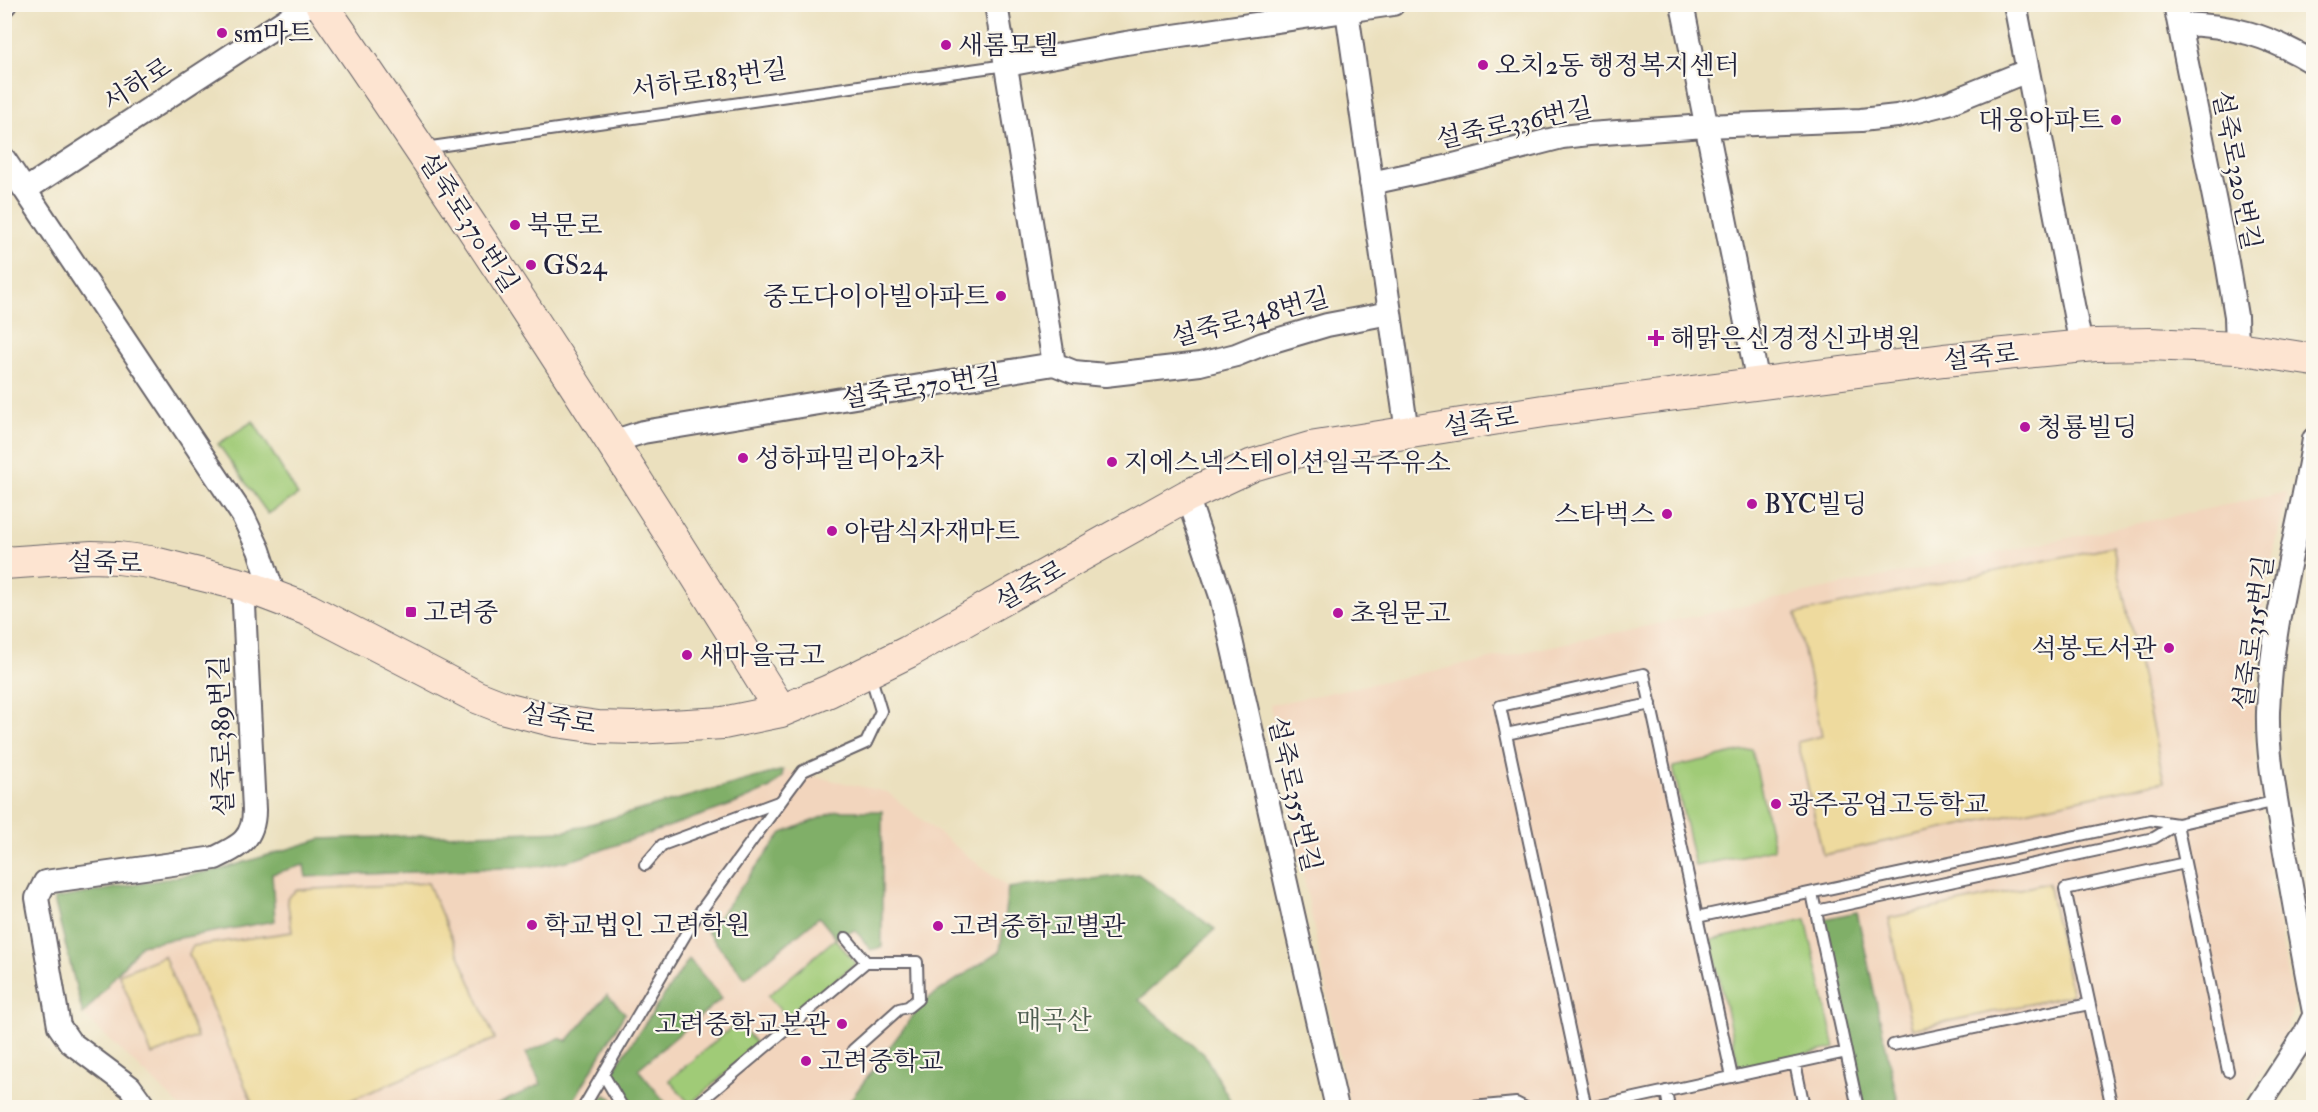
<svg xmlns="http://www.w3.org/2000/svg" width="2318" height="1112" font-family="'IM FELL Double Pica','Noto Serif KR',serif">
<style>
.built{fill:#f2d5bd}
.green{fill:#a0cb77;stroke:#617659;stroke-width:1.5}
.forest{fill:#80af68;stroke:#516852;stroke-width:1.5}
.sand{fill:#eeda9e;stroke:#887e6c;stroke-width:1.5}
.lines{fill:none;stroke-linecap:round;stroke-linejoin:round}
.lane-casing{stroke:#686469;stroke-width:14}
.street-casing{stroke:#686469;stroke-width:26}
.secondary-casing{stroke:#686469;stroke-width:34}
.lane{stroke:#fff;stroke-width:10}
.street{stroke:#fff;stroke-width:22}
.secondary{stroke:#fde4d1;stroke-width:32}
.poi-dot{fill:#b5179e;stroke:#fbf7ec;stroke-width:2}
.labels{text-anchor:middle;stroke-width:4.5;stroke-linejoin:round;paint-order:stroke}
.poi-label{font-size:26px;fill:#22223b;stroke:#fbf7ec;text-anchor:start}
.street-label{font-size:26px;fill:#22223b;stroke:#fbf7ec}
.park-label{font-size:26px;fill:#4e5d50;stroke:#fbf7ec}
</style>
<rect width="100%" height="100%" fill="#fbf7ec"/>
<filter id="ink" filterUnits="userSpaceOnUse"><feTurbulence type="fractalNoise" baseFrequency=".0167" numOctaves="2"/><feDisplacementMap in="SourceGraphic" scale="12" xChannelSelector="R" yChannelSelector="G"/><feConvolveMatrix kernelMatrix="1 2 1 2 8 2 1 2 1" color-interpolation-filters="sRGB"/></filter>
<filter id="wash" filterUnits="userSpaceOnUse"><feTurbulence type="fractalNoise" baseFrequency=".008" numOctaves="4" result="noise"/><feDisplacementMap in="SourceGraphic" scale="24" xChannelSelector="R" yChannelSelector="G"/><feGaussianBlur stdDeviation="1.35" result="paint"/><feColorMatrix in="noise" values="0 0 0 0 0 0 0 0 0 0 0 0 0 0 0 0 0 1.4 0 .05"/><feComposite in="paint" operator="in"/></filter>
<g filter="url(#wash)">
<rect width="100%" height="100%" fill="#ebe0be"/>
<path class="built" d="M2288,492L2274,552L2261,621L2253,731L2270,877L2294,1007L2285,1035L2239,1107H1349L1270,705Z
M783,770L887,792L1008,888L1000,951L924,1001L845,1108L181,1107L83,1015L54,899L222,869L321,839L565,831Z"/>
<path class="green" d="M253,421L298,495L268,514L218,444Z
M1752,749L1774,849L1695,866L1673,767Z
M1806,919L1835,1048L1739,1069L1711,940Z
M835,939L856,963L789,1020L768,996Z
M738,1022L758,1046L690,1104L669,1080Z"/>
<path class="forest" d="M783,770L782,777L770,788L734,804L576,859L542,866L306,877L304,865L272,874L275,921L141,945L83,1015L54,899L222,869L321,839L565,831Z
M837,811H882V947L871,950L855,930L836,938L819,917L745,978L707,932L782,833Z
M1138,874L1215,929L1139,1000L1204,1054L1234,1107H845L924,1001L1000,951L1008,888Z
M1857,912L1899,1107H1864L1824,919Z
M689,959L722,998L638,1069L669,1107H635L612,1072Z
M607,995L625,1013L570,1107H492L541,1084L526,1053L559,1038L567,1041Z
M605,1095L612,1098L617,1108H592L597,1099Z"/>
<path class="sand" d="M2113,546L2164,781L1823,855L1798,742L1822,736L1796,614Z
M428,883L495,1039L335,1107H254L189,954L193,946L292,932L287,898L297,890Z
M2048,883L2072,995L1912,1029L1889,918Z
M164,956L197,1037L152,1055L119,974Z"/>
</g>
<g filter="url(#ink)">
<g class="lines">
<defs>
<path id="lane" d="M424,148L1006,65
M1506,734L1651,704
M2177,824L2228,1071
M645,865L662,845L781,801
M1812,893L1858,1108
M1816,911L2154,838L2177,824L2277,801
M1697,917L2150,820L2177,824
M846,938L866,962
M1893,1045L2089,1004
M1795,1063L1803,1102
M603,1074L623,1108
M1666,1091L1669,1108
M583,1108L694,920L803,771L866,743L881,711L870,674
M693,1108L866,962H917L918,999L908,1007L899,1009L853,1050
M1461,1108L1516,1103L1526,1108
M1586,1108L1500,706L1644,674L1732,1077
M1589,1108L1846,1052
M2112,1108L2065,889L2185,863"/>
<path id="street" d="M996,4L1054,364
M1346,4L1407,432
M1682,4L1758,383
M2015,4L2081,346
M2175,4L2227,262L2236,316L2237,348
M4,5L5,4
M2179,24C2232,25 2268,35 2314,63
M1006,65L1126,43L1393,4
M4,159L25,190L310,4
M1371,183L1450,166L1562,137L1589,134L1706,126L1861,120L1897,116L1948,103L2027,71
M25,190L243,516L259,550L274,595
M1054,364L1074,372L1105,375L1200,364L1236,355L1263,344L1327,325L1390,313
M2314,439C2300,530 2271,620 2268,712C2267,757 2277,803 2284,847C2294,902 2303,957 2314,1012
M612,442L643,432L1054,364
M1187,496L1221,596L1337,1108
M145,1108L130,1087L70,1042L59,1026L37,898L45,882L215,858C240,846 254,839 254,810L243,585
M2257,1108L2305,1034L2314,1016"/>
<path id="secondary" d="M321,4C481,235 633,472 781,711
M4,563L92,557L118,558L150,562L243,585L309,610L477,697L505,708L556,721L598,727L635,728L723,723L781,711L829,691L908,652L1187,496L1253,465L1310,448L1543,411L1944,360L2095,345L2150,344L2237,348L2314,360"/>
</defs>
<use href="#lane" class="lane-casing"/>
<use href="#street" class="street-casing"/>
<use href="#secondary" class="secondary-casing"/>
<use href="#lane" class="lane"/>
<use href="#street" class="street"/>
<use href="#secondary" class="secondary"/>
</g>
</g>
<g class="poi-dot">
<circle cx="222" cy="33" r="6"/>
<circle cx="946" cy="45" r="6"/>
<circle cx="1483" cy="65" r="6"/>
<circle cx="2116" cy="120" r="6"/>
<circle cx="515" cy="225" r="6"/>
<circle cx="531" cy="265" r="6"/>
<circle cx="1001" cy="296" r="6"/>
<path d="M1653 329h6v6h6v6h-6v6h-6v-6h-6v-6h6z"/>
<circle cx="2025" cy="427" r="6"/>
<circle cx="743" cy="458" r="6"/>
<circle cx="1112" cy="462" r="6"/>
<circle cx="1752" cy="504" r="6"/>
<circle cx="1667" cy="514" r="6"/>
<circle cx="832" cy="531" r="6"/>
<rect x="405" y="606" width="12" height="12" rx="3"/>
<circle cx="1338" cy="613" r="6"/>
<circle cx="2169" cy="648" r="6"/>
<circle cx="687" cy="655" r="6"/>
<circle cx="1776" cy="804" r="6"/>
<circle cx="532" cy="925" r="6"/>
<circle cx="938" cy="926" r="6"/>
<circle cx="842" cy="1024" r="6"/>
<circle cx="806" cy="1061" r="6"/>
</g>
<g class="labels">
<g class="poi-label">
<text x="234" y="42">sm마트</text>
<text x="958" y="54">새롬모텔</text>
<text x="1495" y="74">오치2동 행정복지센터</text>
<text x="2104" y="129" text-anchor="end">대웅아파트</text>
<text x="527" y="234">북문로</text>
<text x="543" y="274">GS24</text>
<text x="989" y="305" text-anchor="end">중도다이아빌아파트</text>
<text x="1670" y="347">해맑은신경정신과병원</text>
<text x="2037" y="436">청룡빌딩</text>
<text x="755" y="467">성하파밀리아2차</text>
<text x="1124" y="471">지에스넥스테이션일곡주유소</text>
<text x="1764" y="513">BYC빌딩</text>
<text x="1655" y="523" text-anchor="end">스타벅스</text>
<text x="844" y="540">아람식자재마트</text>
<text x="423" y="621">고려중</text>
<text x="1350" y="622">초원문고</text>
<text x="2157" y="657" text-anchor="end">석봉도서관</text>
<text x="699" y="664">새마을금고</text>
<text x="1788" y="813">광주공업고등학교</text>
<text x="544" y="934">학교법인 고려학원</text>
<text x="950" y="935">고려중학교별관</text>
<text x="830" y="1033" text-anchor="end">고려중학교본관</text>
<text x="818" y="1070">고려중학교</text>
</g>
<g class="street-label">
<text transform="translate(709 79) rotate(-8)" y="9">서하로183번길</text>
<text transform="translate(137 84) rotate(-33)" y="9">서하로</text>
<text transform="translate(1514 123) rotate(-12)" y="9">설죽로336번길</text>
<text transform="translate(2237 170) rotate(79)" y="9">설죽로320번길</text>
<text transform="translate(469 222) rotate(57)" y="9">설죽로370번길</text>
<text transform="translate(1250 317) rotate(-15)" y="9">설죽로348번길</text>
<text transform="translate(1981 356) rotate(-6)" y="9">설죽로</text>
<text transform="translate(921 386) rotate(-9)" y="9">설죽로370번길</text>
<text transform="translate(1481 421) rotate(-9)" y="9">설죽로</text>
<text transform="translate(105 562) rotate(2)" y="9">설죽로</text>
<text transform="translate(1030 585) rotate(-29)" y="9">설죽로</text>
<text transform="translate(2253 633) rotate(-82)" y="9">설죽로315번길</text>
<text transform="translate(559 718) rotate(10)" y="9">설죽로</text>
<text transform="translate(221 736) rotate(-92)" y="9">설죽로389번길</text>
<text transform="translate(1295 794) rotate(77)" y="9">설죽로355번길</text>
</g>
<g class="park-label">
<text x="1054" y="1029">매곡산</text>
</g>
</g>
<rect width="2318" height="1112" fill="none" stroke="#fbf7ec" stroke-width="24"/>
</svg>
